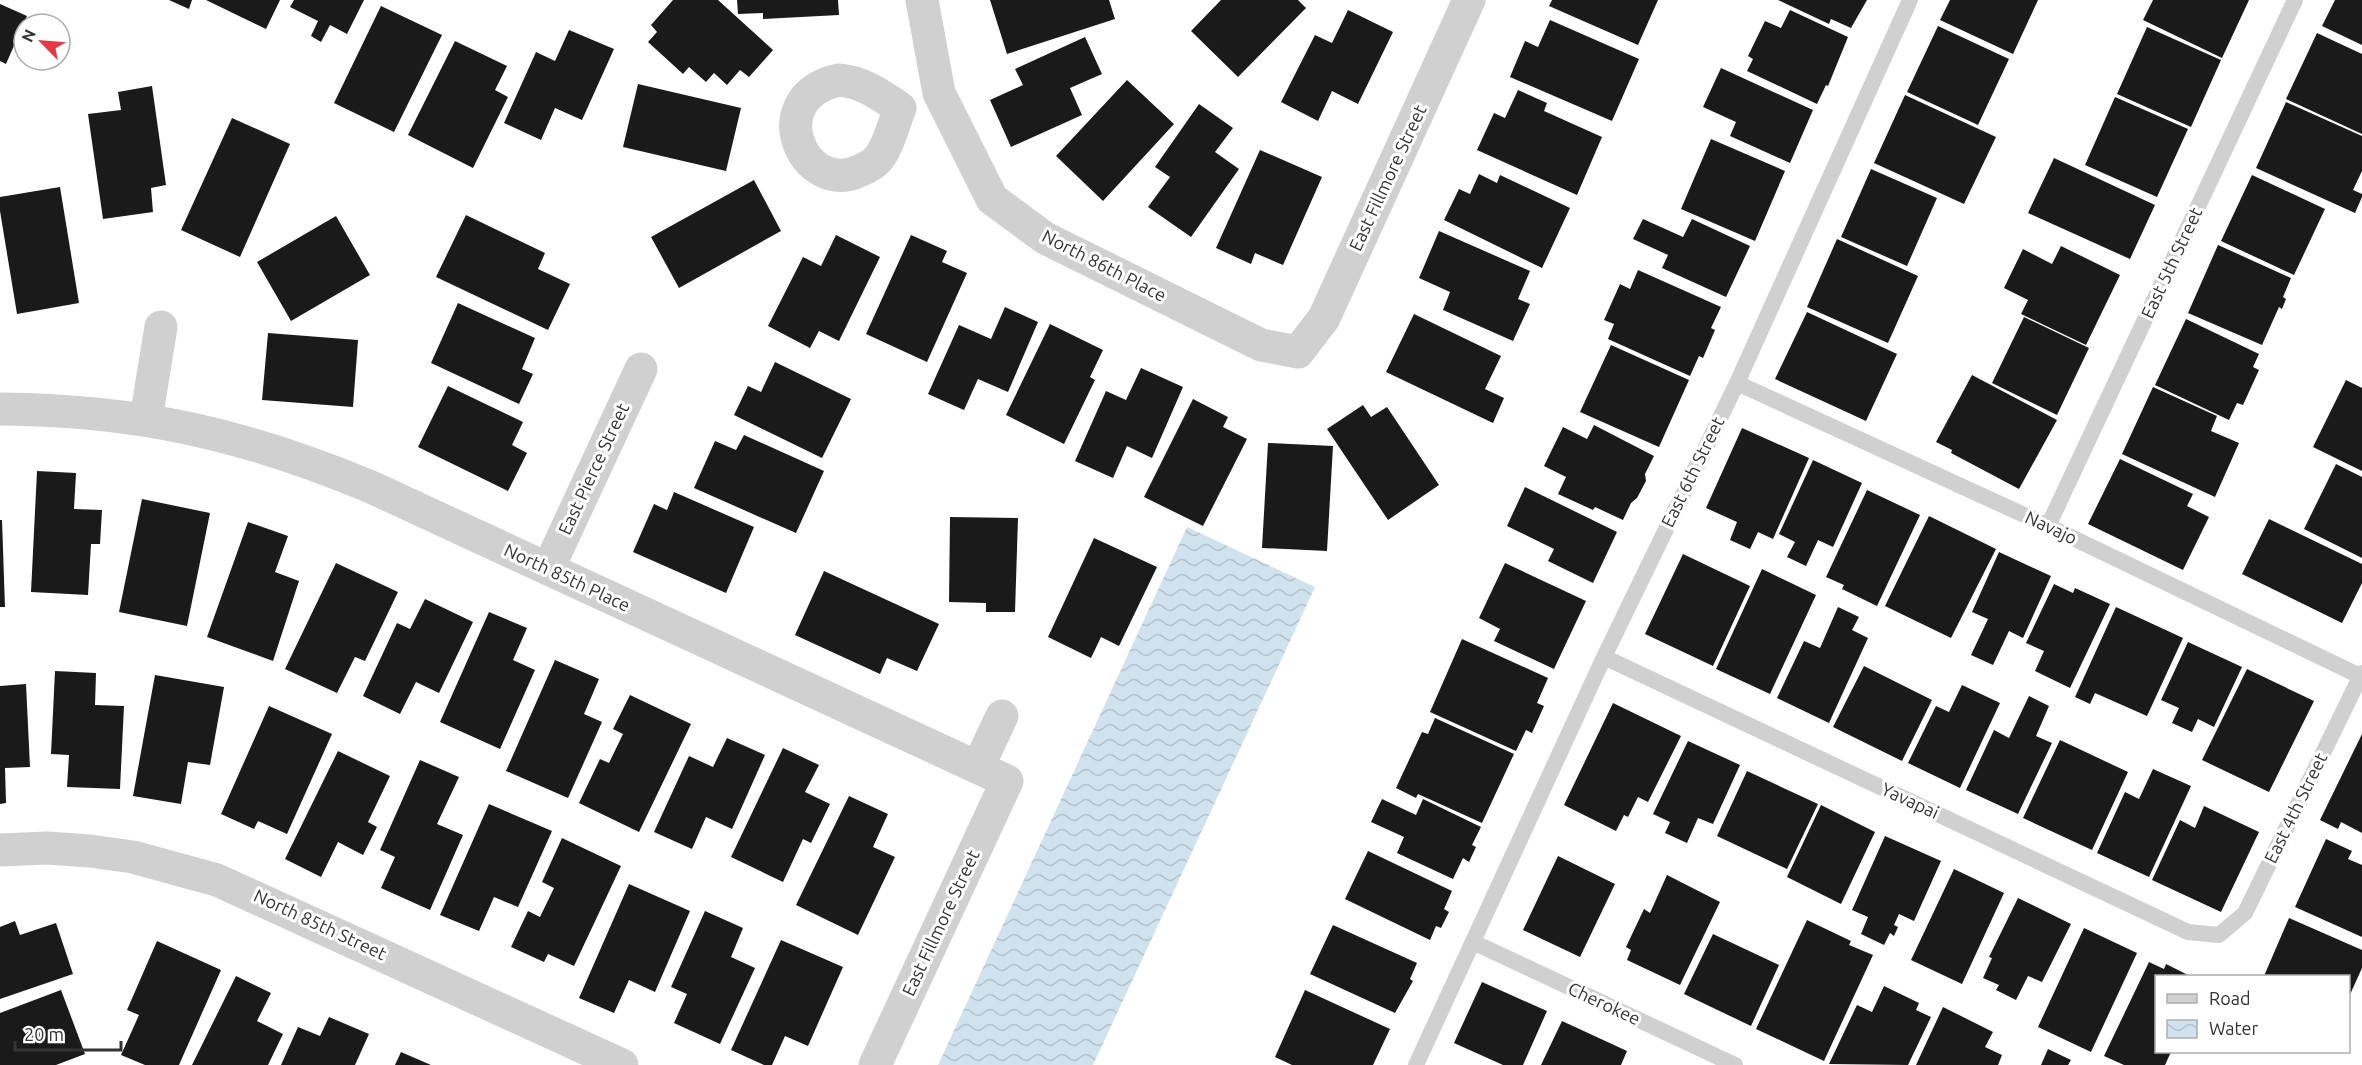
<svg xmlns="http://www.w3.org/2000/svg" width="2362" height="1065" font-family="Ubuntu,sans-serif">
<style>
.water{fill:url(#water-waves)}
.building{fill:#1a1a1a}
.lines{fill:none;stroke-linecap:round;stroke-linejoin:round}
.service{stroke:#d0d0d0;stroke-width:16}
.minor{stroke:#d0d0d0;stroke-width:33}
.labels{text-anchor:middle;stroke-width:6;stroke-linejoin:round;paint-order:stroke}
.street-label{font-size:18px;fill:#333;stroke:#fff}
</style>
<defs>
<pattern id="water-waves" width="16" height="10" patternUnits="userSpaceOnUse" patternTransform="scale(1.5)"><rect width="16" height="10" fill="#cfe2ee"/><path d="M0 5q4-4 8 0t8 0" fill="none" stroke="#b2c2cd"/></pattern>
</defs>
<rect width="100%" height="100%" fill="#fff"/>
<path class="water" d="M1187,527L1315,587L1093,1065H938Z"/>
<path class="building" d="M169,0H192L189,9Z
M206,0H280L266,29Z
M294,0H364L347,34L330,25L321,42L311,36L318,21L290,7Z
M673,0H718L773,50L749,77L740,70L727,85L714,73L706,82L689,67L683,74L648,42L657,32L651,25Z
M737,0H838L839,15L763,19V13L738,14Z
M990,0H1109L1115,19L1007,54Z
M1221,0H1298L1306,8L1238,77L1191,31Z
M1552,0H1658L1638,45L1549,6Z
M1778,0H1867L1851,28L1831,19L1829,24Z
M1950,0H2038L2013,54L1940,20Z
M2153,0H2249L2222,58L2143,20Z
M2335,0H2362V45L2322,26Z
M0,4L27,16L6,64L0,61Z
M381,6L442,35L394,132L334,103Z
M1348,10L1393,32L1358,104L1332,91L1318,121L1281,102L1315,35L1332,43Z
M1790,10L1848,37L1828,86L1826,85L1817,104L1747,71L1753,59L1748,56L1765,21L1781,28Z
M1550,20L1639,59L1612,121L1510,77L1525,41L1538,47Z
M1938,26L2009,59L1978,125L1907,92Z
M2147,27L2221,60L2191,127L2117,94Z
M569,30L614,49L582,120L555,108L541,140L504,123L536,52L555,61Z
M2317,33L2362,54V134L2286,99Z
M1085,37L1102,74L1070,88L1082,115L1011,147L990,100L1023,85L1015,69Z
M455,41L507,66L495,90L508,97L473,168L408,135Z
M1721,68L1813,110L1790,163L1730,136L1736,122L1703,107Z
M1127,80L1174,124L1103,201L1056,156Z
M638,84L741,108L726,171L623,147Z
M152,86L166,185L151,188L153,212L103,219L88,114L121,110L118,92Z
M1518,90L1547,103L1544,111L1602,137L1577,195L1477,150L1494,113L1505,118Z
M1905,95L1996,137L1964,204L1874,163Z
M2115,97L2188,129L2157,197L2085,165Z
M2286,102L2362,136V171L2353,190L2362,194V197L2355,213L2256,168Z
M1199,104L1233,128L1215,152L1239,169L1191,237L1148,207L1170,177L1155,167Z
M232,118L290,144L240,257L181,230Z
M1711,139L1785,171L1755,241L1681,209Z
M1260,150L1322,177L1283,265L1255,253L1251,264L1216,248Z
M2054,158L2155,205L2130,259L2028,213Z
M1871,169L1937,198L1907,266L1841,237Z
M1479,174L1497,183L1500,175L1570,208L1542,268L1444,220L1459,189L1470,194Z
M2252,175L2325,209L2294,275L2221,241Z
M754,180L781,231L679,288L651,237Z
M60,187L79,303L17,314L0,211V197Z
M466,215L545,253L538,269L570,284L548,330L436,277Z
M336,216L370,275L291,321L257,262Z
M1643,219L1683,237L1692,219L1750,246L1726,297L1662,268L1668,255L1633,239Z
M1439,231L1530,271L1518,299L1530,304L1513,341L1443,310L1450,292L1419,278Z
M836,235L880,257L839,341L819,331L810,348L768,326L803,257L821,266Z
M911,235L947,251L942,262L967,273L927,362L866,334Z
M1837,239L1918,276L1888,343L1807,307Z
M2218,245L2291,278L2283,297L2286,299L2282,309L2279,307L2262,345L2188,313Z
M2061,246L2120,275L2086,345L2021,314L2028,300L2004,288L2023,249L2052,264Z
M1638,270L1721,307L1711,328L1715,330L1703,358L1699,356L1690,376L1608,339L1614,324L1604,320L1620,284L1630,289Z
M458,303L535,338L522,369L533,374L519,404L431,363Z
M1005,307L1038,322L1008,392L978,379L964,410L928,394L959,325L991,339Z
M1807,312L1897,354L1866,421L1775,379Z
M1414,314L1501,356L1485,389L1504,398L1493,423L1386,372Z
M2024,317L2089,348L2057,415L1992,383Z
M2186,319L2259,354L2253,367L2259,370L2243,405L2237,403L2229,420L2155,385Z
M1050,324L1103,350L1090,377L1095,380L1064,444L1006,415Z
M268,333L358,340L353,407L262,400Z
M1611,345L1689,380L1659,447L1580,412Z
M775,362L851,399L822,458L734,415L748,386L761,392Z
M1141,368L1183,387L1152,458L1127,446L1113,478L1075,461L1106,391L1126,400Z
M1972,375L2057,420L2019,489L1951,453L1952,450L1936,442Z
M2346,380L2362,388V471L2313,447Z
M448,386L523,422L512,445L527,453L508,491L418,447Z
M2153,387L2217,416L2211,431L2239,443L2215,497L2122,454Z
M1193,399L1228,417L1223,427L1247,439L1203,526L1144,497Z
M1363,405L1371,417L1387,407L1439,485L1388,520L1327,429Z
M1594,425L1654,456L1645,474L1646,481L1637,498L1631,503L1623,520L1595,507L1593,510L1558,494L1566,477L1544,466L1563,427L1587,439Z
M1742,428L1809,458L1773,539L1758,532L1750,549L1730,540L1737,522L1706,508Z
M744,435L824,471L796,533L694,488L715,441L736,450Z
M1268,443L1333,446L1327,551L1262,548Z
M2120,459L2193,494L2187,506L2209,517L2183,570L2088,524Z
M1813,460L1862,483L1833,547L1818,540L1806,566L1787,557L1795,542L1779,534Z
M2336,464L2362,477V558L2304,529Z
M37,471L76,473L74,509L102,510L100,544H91L88,595L31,592Z
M1525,487L1617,532L1593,583L1548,561L1554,549L1507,526Z
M1867,490L1920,515L1877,606L1842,589L1844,585L1826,577Z
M674,492L754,527L726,593L633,552L654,504L667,510Z
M142,499L210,513L187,626L119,612Z
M1929,516L1996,549L1951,638L1885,606Z
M950,517L1018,518L1015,612H986V603L949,602Z
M2269,519L2362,564V583L2342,623L2242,574Z
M0,520H2L5,607H0Z
M248,522L288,536L275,572L299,581L273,661L207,637Z
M1094,538L1157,567L1119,646L1101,637L1091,658L1048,637Z
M1999,552L2051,576L2023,638L2009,631L1993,665L1971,655L1988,619L1972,612Z
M1683,554L1750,586L1713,666L1645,634Z
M336,563L398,592L365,661L355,657L337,693L285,669Z
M1505,563L1586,601L1554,669L1494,641L1500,629L1479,618Z
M1762,569L1816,595L1770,694L1716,669Z
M824,571L939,624L917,671L887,658L880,674L795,635Z
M2054,584L2073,593L2075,588L2110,604L2070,688L2035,671L2044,651L2026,643Z
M425,599L473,622L439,693L416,682L400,714L363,696L397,623L410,629Z
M1838,607L1859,617L1852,630L1868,638L1829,723L1777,698L1804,641L1820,648Z
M2116,607L2183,638L2147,716L2095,693L2090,704L2075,697Z
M489,612L527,628L513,660L535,670L500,749L440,722Z
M1462,639L1548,678L1537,703L1544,706L1532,733L1526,730L1516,751L1430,712Z
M2188,642L2242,667L2214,727L2198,719L2192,732L2172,723L2179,708L2161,700Z
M555,660L599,679L584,714L602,722L568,798L506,771Z
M1864,666L1932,700L1902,761L1833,727Z
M2247,669L2314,701L2269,792L2202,760Z
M55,671L96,673L95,705L124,706L120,789L67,787L69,755L51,754Z
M155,675L224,687L210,765L188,762L181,804L133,796Z
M26,684L30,767L5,768L6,803L0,804V686Z
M1962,685L2000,703L1960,788L1908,763L1936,706L1949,712Z
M630,695L691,724L639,832L579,803L600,759L609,763L623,734L613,729Z
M2029,696L2049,706L2036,736L2052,743L2018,814L1966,790L1994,730L2009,738Z
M1613,703L1681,736L1648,802L1638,797L1628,817L1624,815L1616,831L1564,805Z
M269,706L332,734L287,834L258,821L254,829L221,814Z
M1435,718L1514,754L1482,823L1418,794L1416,798L1396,788L1422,732L1428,734Z
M2362,734V833L2341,822L2338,829L2320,820Z
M727,738L765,755L732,829L706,817L692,849L654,832L689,756L713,767Z
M2060,740L2128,772L2092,850L2023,818Z
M1688,741L1740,765L1713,824L1698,818L1687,843L1665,833L1670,822L1653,814Z
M783,748L819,765L805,792L830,804L811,843L803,839L783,882L731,857Z
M338,751L390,776L368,822L377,827L363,855L338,842L321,877L285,859Z
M420,760L459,777L437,824L463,835L430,910L381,888L395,857L380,850Z
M2153,769L2191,786L2149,877L2097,853L2125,792L2139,799Z
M1747,771L1818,804L1787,869L1717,836Z
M849,796L888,814L873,847L895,857L858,935L796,905Z
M1382,799L1416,815L1423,799L1481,827L1472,845L1476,847L1469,862L1463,858L1453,879L1397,853L1404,837L1371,822Z
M489,804L552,831L518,907L494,897L479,931L440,915Z
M1821,805L1875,832L1841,904L1787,877Z
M2204,806L2259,832L2221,912L2152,880L2180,820L2195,828Z
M1885,836L1941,861L1914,921L1899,914L1894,925L1898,927L1894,936L1890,933L1884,945L1861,934L1868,917L1852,910Z
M562,838L621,866L574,966L548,954L544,962L511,947L528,911L540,917L554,888L542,882Z
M2326,839L2352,851L2348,859L2362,865V937L2295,907Z
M1368,851L1452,891L1444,909L1449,912L1441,928L1436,926L1430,940L1345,899Z
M1558,856L1615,884L1580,957L1523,930Z
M1954,869L2004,893L1962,984L1911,960Z
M1667,875L1720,902L1680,985L1627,960L1631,950L1626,947L1644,909L1650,913Z
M629,884L690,911L655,992L629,980L614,1013L579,998Z
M2018,898L2071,924L2042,982L2028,976L2016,1000L1996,990L1999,985L1983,978L1992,958L1989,957Z
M705,911L743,928L731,957L755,968L720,1044L674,1023L687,994L671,987Z
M2289,918L2362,950V968L2348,999V976H2264Z
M1807,920L1851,941L1849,945L1873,955L1824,1061L1756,1029Z
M15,921L20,935L56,923L73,974L0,999V927Z
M1333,925L1417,963L1410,979L1413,981L1395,1013L1310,974Z
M2084,928L2137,953L2091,1052L2038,1027Z
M1713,934L1779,965L1751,1026L1684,994Z
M781,940L843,967L808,1046L785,1036L772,1065H764L731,1050Z
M157,941L221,970L179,1065H145L121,1055L139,1015L127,1010Z
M2149,962L2164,969L2166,964L2188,975L2156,976V1052H2171L2165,1065H2124L2104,1056Z
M236,976L271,993L257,1021L283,1034L268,1065H192Z
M1482,982L1547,1011L1523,1065H1503L1454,1043Z
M1884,986L1919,1003L1916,1010L1931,1017L1908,1065L1829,1064L1857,1005L1872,1012Z
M61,990L85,1054L56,1065H0V1013Z
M1305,990L1390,1029L1373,1065H1292L1275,1057Z
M1943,1007L1993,1032L1985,1047L2002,1055L1998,1065H1916Z
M329,1017L369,1034L355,1065H281L298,1027L320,1036Z
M1562,1021L1627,1051L1621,1065H1541Z
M2048,1049L2071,1060L2068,1065H2041Z
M401,1052L431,1065H395Z"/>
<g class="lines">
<path class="service" d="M1737,383L2048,526L2362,677
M2048,526L2295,0
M1604,657L2188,932L2219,935L2245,913L2362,673
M1473,942L1735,1065
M1416,1065L1604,657L1737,383L1910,0"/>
<path class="minor" d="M922,0L939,93L992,199L1045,238L1261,345L1298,352L1324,318L1469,0
M839,80C863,82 880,95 900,108C894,123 890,141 881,155C876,163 867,168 859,171C803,197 760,97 839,80Z
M0,409C137,410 244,434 371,487L1007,781L875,1065
M146,419L161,327
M548,569L641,369
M978,767L1002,716
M0,850L47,848L90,851L133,857L217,880L622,1065"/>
</g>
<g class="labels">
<g class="street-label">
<text transform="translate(1388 178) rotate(-65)" y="6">East Fillmore Street</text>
<text transform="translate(2172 263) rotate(-65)" y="6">East 5th Street</text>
<text transform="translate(1104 266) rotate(27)" y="6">North 86th Place</text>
<text transform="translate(594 469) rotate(-65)" y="6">East Pierce Street</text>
<text transform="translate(1693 472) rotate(-64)" y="6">East 6th Street</text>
<text transform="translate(2051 528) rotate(25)" y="6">Navajo</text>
<text transform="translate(567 578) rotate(25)" y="6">North 85th Place</text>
<text transform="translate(1910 801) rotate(25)" y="6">Yavapai</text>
<text transform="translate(2296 808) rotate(-64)" y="6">East 4th Street</text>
<text transform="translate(941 923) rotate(-65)" y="6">East Fillmore Street</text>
<text transform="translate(320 925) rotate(25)" y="6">North 85th Street</text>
<text transform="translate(1604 1004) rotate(25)" y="6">Cherokee</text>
</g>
</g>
<rect x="2155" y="975" width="195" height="78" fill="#ffffff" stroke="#adadad" stroke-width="1.5"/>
<rect x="2167" y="994" width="30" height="9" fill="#d0d0d0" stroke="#adadad" stroke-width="1.5"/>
<text x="2209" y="1005" font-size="18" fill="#333333">Road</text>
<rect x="2167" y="1020" width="30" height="18" fill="url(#water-waves)" stroke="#adadad" stroke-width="1.5"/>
<text x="2209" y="1035" font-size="18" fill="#333333">Water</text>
<g transform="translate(42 42) rotate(295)"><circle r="28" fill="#ffffff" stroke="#adadad" stroke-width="1.5"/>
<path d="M0-4.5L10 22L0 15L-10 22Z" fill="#e63946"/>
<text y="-9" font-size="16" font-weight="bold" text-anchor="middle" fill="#333333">N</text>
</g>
<path d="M15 1041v9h106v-9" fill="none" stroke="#333333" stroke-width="3"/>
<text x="24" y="1041" font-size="18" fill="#333333" stroke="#ffffff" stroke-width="4.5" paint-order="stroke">20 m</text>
</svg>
